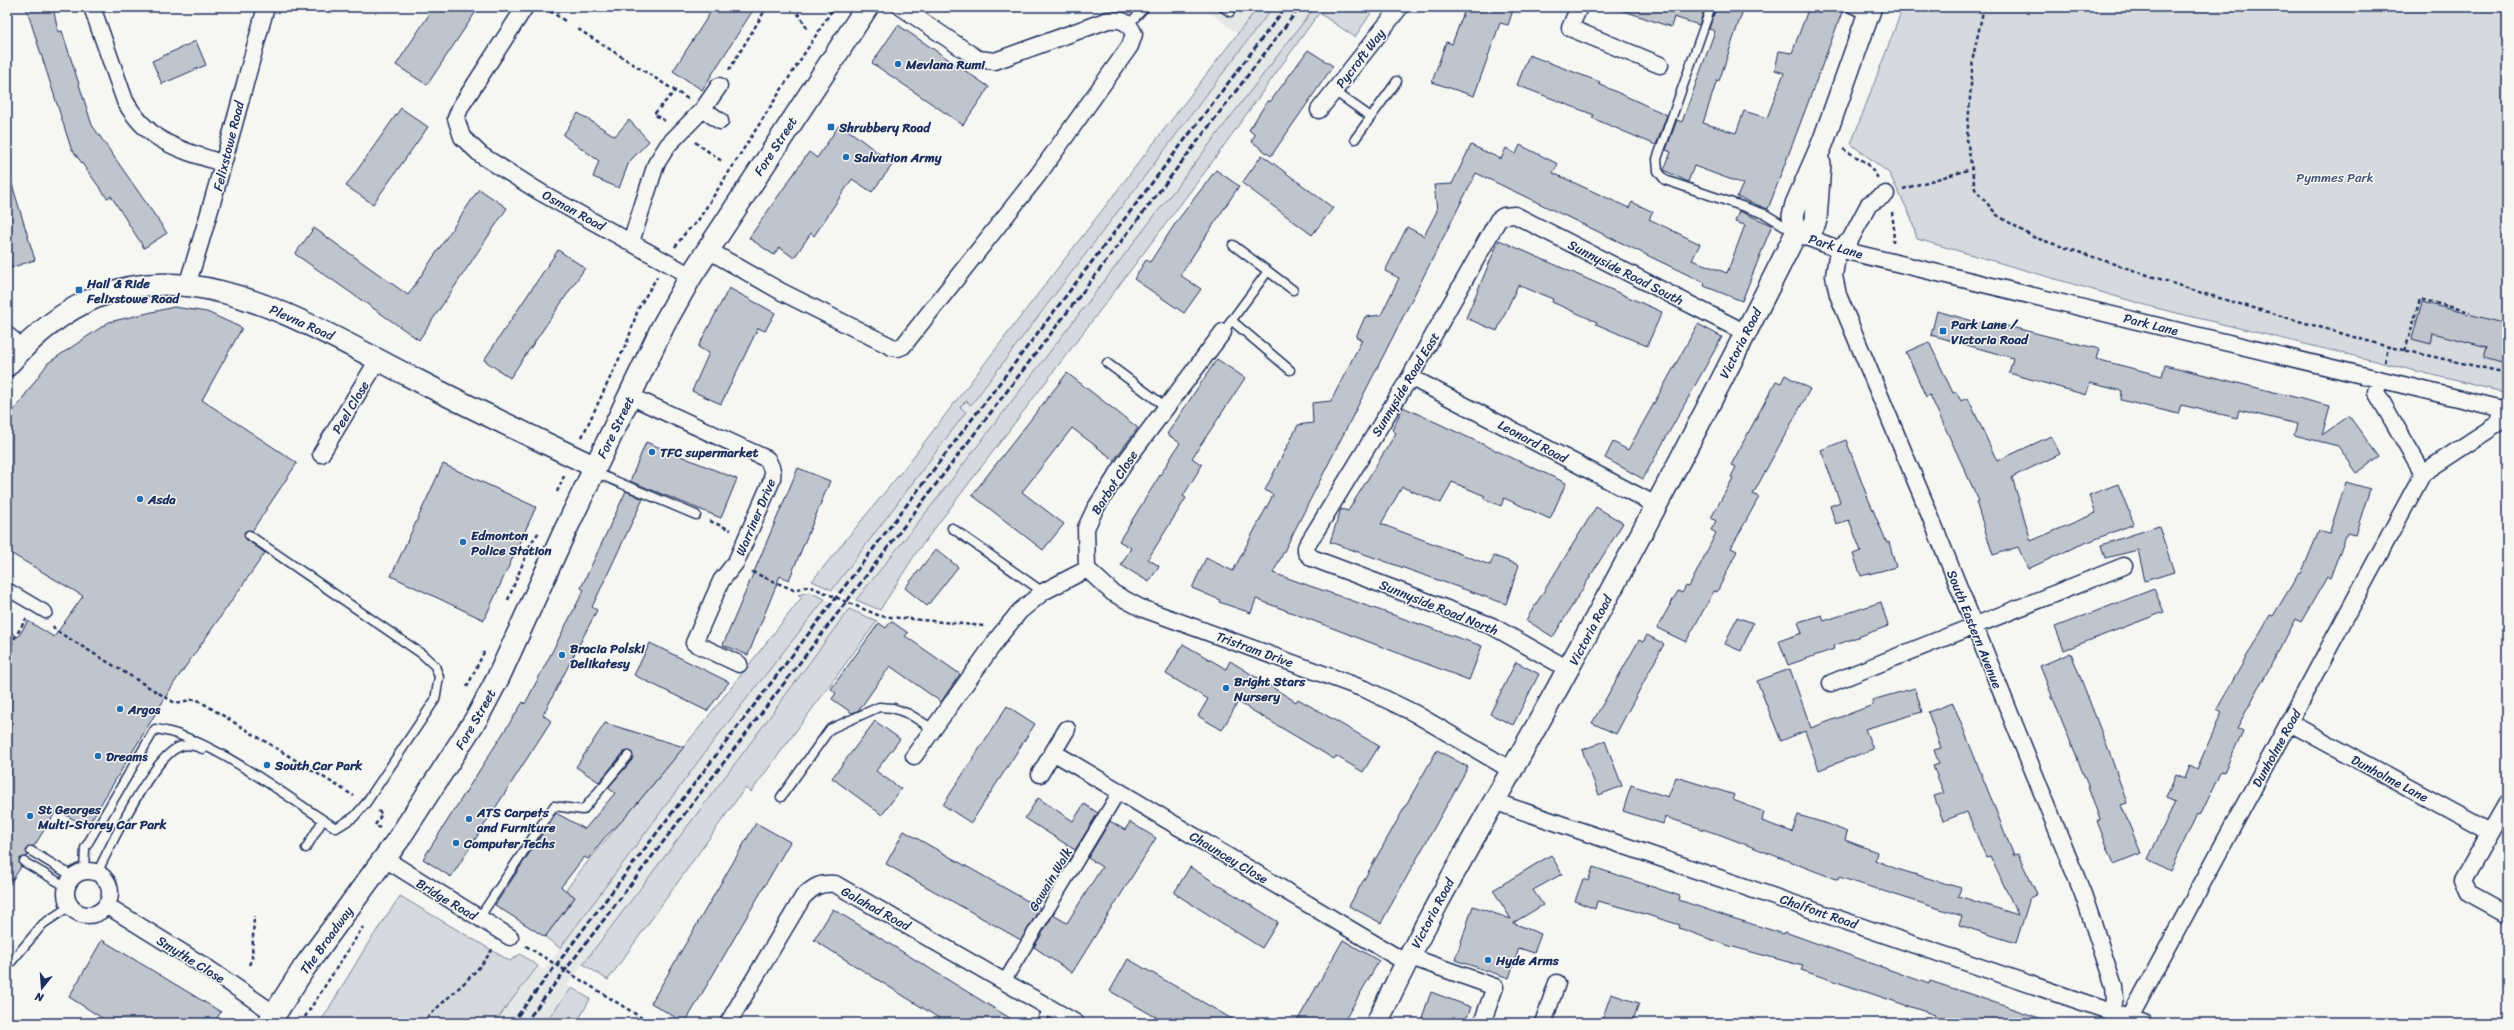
<svg xmlns="http://www.w3.org/2000/svg" width="2514" height="1030" font-family="Sriracha,sans-serif">
<style>
.built{fill:#e6e7e7}
.green{fill:#d6d9dd;stroke:#78849e}
.building{fill:#c0c4cd;stroke:#1b2f5e}
.lines{fill:none;stroke-linecap:round;stroke-linejoin:round}
.service-casing{stroke:#1b2f5e;stroke-width:11}
.pedestrian-casing{stroke:#1b2f5e;stroke-width:15}
.minor-casing{stroke:#1b2f5e;stroke-width:19}
.tertiary-casing{stroke:#1b2f5e;stroke-width:24}
.primary-casing{stroke:#1b2f5e;stroke-width:25}
.path{stroke:#1b2f5e;stroke-width:2.5;stroke-dasharray:4 3;stroke-linecap:butt}
.service{stroke:#f6f6f2;stroke-width:8}
.pedestrian{stroke:#f6f6f2;stroke-width:12}
.minor{stroke:#f6f6f2;stroke-width:16}
.tertiary{stroke:#f6f6f2;stroke-width:21}
.primary{stroke:#f6f6f2;stroke-width:22}
.rail{stroke:#1b2f5e;stroke-width:3;stroke-dasharray:6 3;stroke-linecap:butt}
.poi-dot{fill:#1f6fb2;stroke:#f6f6f2;stroke-width:1.5}
.labels{text-anchor:middle;stroke-width:3;stroke-linejoin:round;paint-order:stroke}
.street-label{font-size:13px;fill:#1b2f5e;stroke:#f6f6f2}
.poi-label{font-size:13px;font-weight:bold;fill:#1b2f5e;stroke:#f6f6f2;text-anchor:start}
.park-label{font-size:13px;fill:#405177;stroke:#f6f6f2}
</style>
<rect width="100%" height="100%" fill="#f6f6f2"/>
<filter id="ink" filterUnits="userSpaceOnUse"><feTurbulence type="fractalNoise" baseFrequency=".025" numOctaves="2"/><feDisplacementMap in="SourceGraphic" scale="8" xChannelSelector="R" yChannelSelector="G"/><feConvolveMatrix kernelMatrix="1 2 1 2 8 2 1 2 1" color-interpolation-filters="sRGB"/></filter>
<g filter="url(#ink)">
<path class="built" d="M1203,7H1258L1238,34Z
M1273,7H1315L932,505L856,600L832,590L966,412L960,407L966,401L972,405Z
M825,599L849,609L743,753L583,964L567,985L572,988L544,1023H494L538,966L544,970L715,739Z"/>
<path class="green" d="M1258,7H1273L971,405L966,401L960,407L966,412L832,590L812,581L903,470Z
M1315,7H1375L1355,37L1319,13L1205,172L916,553L880,610L856,600L932,505Z
M1903,7H2507V393L2156,308L1917,239L1911,217L1889,173L1851,144Z
M809,592L825,599L715,739L560,948L545,937L575,897L566,890C595,850 629,814 660,776C709,717 755,657 802,597L798,595Z
M849,609L877,621L751,792L745,788L608,980L583,964L743,753Z
M400,896L510,961L520,954L538,966L494,1023H320L367,945Z
M572,988L590,999L577,1023H544Z"/>
<path class="building" d="M26,7H53L58,32L62,31L92,125L167,233L144,248L111,196L107,198L71,148Z
M434,7H479L427,85L396,65Z
M714,7H755L702,90L673,71Z
M1462,7H1514L1508,25L1500,23L1474,96L1432,82L1446,42L1452,44L1464,12Z
M1622,7H1705L1699,25L1674,17L1671,27L1621,10Z
M1716,7H1744L1719,81L1717,80L1703,123L1736,133L1744,111L1767,118L1784,73L1775,70L1779,51L1792,53L1809,7H1844L1768,209L1737,197L1743,184L1694,166L1688,182L1664,170L1671,152L1666,150L1677,120L1682,122L1715,31L1709,29Z
M898,25L989,87L963,125L872,63Z
M196,41L206,65L162,84L152,61Z
M1308,50L1333,66L1271,156L1251,141L1255,135L1249,130L1268,100L1270,102Z
M1529,55L1600,82L1599,84L1667,115L1656,145L1592,118L1594,115L1517,85Z
M401,108L428,127L373,204L346,186Z
M578,113L615,136L629,120L649,141L629,162L619,188L593,177L599,161L563,135Z
M840,124L893,164L872,192L852,179L814,236L811,233L794,258L779,247L774,255L749,238L809,152L817,158Z
M1471,145L1501,159L1506,148L1516,154L1520,145L1558,164L1553,173L1629,208L1632,202L1653,212L1649,219L1700,244L1692,260L1727,273L1745,225L1735,222L1739,211L1772,225L1742,301L1704,286L1705,283L1476,173L1273,573L1482,646L1469,680L1256,599L1251,613L1219,602L1220,600L1192,588L1206,558L1233,571L1273,495L1265,490L1298,425L1313,423L1312,403L1331,401L1362,340L1356,337L1365,317L1381,315L1399,278L1385,271L1407,227L1424,236L1437,211L1434,185L1452,184Z
M1262,155L1333,208L1312,235L1242,183Z
M1216,170L1239,186L1180,275L1201,289L1184,313L1134,279L1146,260L1150,262L1177,221Z
M11,181L35,260L7,269V182Z
M479,189L507,208L419,340L295,254L314,228L408,295Z
M1499,240L1662,312L1647,346L1596,324L1597,322L1552,302L1553,299L1518,285L1497,331L1466,318Z
M558,250L585,268L510,378L484,360Z
M729,288L775,313L765,331L758,328L721,404L692,391L709,353L698,347Z
M2422,302L2507,324V343L2502,363L2484,358L2487,347L2433,333L2431,344L2412,339Z
M174,307L207,312L242,328L202,400L297,463L252,531L244,532L246,539L265,553L174,683L87,827L57,810L34,846L27,848L28,856L19,859L21,867L7,888V630L18,637L28,621L54,637L83,596L7,551V420L48,363L109,322Z
M1937,311L1994,327L1995,323L2099,349L2096,359L2162,376L2165,365L2330,406L2322,435L2349,416L2379,457L2357,473L2338,446L2294,435L2297,424L2239,410L2237,418L2181,405L2178,414L2121,400L2122,391L2090,383L2086,395L2009,373L2013,358L1931,335Z
M1698,324L1722,337L1643,479L1605,458L1613,442L1628,450Z
M1929,342L1953,393L1956,392L1961,401L1968,398L1997,461L2051,436L2060,454L2012,477L2031,541L2096,513L2089,495L2118,484L2134,524L2075,547L2028,569L2018,547L1993,555L1976,502L1979,501L1930,395L1926,397L1906,352Z
M1217,359L1245,378L1192,458L1202,465L1183,496L1186,498L1148,559L1159,566L1149,582L1121,565L1131,548L1119,541L1180,443L1167,434Z
M1067,373L1138,428L1114,460L1072,428L1022,492L1064,524L1043,550L972,495Z
M1785,375L1810,389L1753,494L1759,497L1731,548L1737,551L1717,592L1714,591L1686,642L1657,628L1678,591L1682,593L1686,586L1689,587L1716,533L1711,530L1716,521L1711,518L1733,478L1731,477L1736,467L1731,465L1776,381L1781,383Z
M1403,407L1566,483L1550,519L1504,498L1501,506L1483,498L1485,496L1452,482L1441,503L1402,487L1381,524L1490,565L1494,556L1519,565L1506,604L1330,542L1341,509L1348,511L1396,433L1392,430Z
M1846,440L1865,491L1887,543L1889,542L1896,567L1861,576L1853,554L1861,551L1849,520L1836,524L1830,506L1840,502L1821,450Z
M646,442L737,479L721,518L630,481Z
M443,464L536,507L484,620L391,576Z
M798,468L830,481L789,580L780,576L748,655L723,645Z
M2346,482L2370,489L2355,535L2347,533L2330,578L2327,577L2301,622L2296,619L2237,728L2243,731L2224,772L2221,771L2200,815L2197,814L2170,871L2148,859L2175,802L2166,798L2176,775L2185,779L2190,765L2197,769L2222,712L2217,709L2270,615L2273,616L2299,573L2301,574L2319,531L2329,534Z
M626,491L643,499L592,607L597,610L543,715L551,721L451,877L423,859L523,702L525,704L584,590L581,588Z
M1596,507L1623,523L1553,637L1526,620Z
M2159,526L2174,572L2145,581L2138,550L2105,558L2101,545Z
M936,549L958,567L927,606L905,588Z
M2154,589L2164,612L2064,650L2055,627Z
M1881,602L1888,626L1833,646L1834,649L1788,665L1779,641L1802,633L1798,622L1822,615L1824,621Z
M1737,617L1753,623L1741,651L1725,644Z
M891,621L908,633L905,636L960,674L941,702L890,666L859,710L852,713L832,699L836,693L831,689L879,623L886,628Z
M1647,635L1664,644L1616,734L1592,723L1639,640L1643,642Z
M650,643L729,682L707,711L634,675Z
M1183,644L1226,669L1230,661L1296,702L1298,699L1379,746L1363,772L1336,756L1334,759L1238,702L1222,730L1198,716L1208,699L1166,674Z
M2071,653L2111,757L2127,803L2121,805L2141,853L2114,864L2097,821L2100,820L2087,783L2040,666Z
M1516,662L1539,674L1513,725L1490,714Z
M1790,669L1811,728L1873,705L1872,700L1915,688L1922,712L1865,729L1873,749L1819,770L1805,731L1781,741L1757,681Z
M1953,703L2014,856L2018,855L2037,894L2030,898L2016,943L1959,925L1962,916L1839,877L1838,880L1721,835L1665,817L1663,824L1623,811L1631,785L1668,797L1676,777L1735,795L1733,800L1764,812L1762,821L1792,832L1798,815L1828,824L1847,832L1845,840L1877,852L1875,860L1897,869L1961,888L1958,896L2018,915L1990,856L1986,857L1967,812L1943,821L1934,796L1944,793L1933,766L1939,764L1934,750L1941,748L1928,712Z
M1007,706L1035,724L971,823L943,805Z
M875,721L900,739L876,771L901,789L882,815L832,778Z
M605,723L684,747L624,819L605,837L588,859L584,857L561,887L575,897L545,937L495,905L556,813L585,829L615,793L608,788L632,760L631,752H624L599,782L576,767Z
M1605,741L1622,786L1599,795L1582,750Z
M1437,750L1468,767L1381,923L1349,906Z
M1038,798L1073,821L1084,804L1098,813L1075,850L1025,818Z
M1110,821L1125,830L1130,822L1156,838L1072,973L1034,947L1053,915L1067,923L1102,867L1088,858Z
M756,823L790,842L685,1023L651,1003Z
M904,831L1040,908L1021,940L886,864Z
M1551,855L1562,874L1533,890L1543,905L1513,923L1541,934L1534,953L1519,948L1509,978L1455,960L1473,906L1511,919L1493,890Z
M1190,867L1278,922L1262,948L1174,893Z
M1593,867L1680,896L1679,900L1726,916L1784,934L1785,932L1929,984L1930,981L1967,993L2045,1020L2044,1023H1933L1935,1015L1801,970L1803,966L1726,945L1679,928L1680,925L1625,908L1597,901L1595,909L1575,901L1583,879L1588,881Z
M833,909L1018,1023H947L814,940Z
M102,940L221,1012L213,1023H110L69,997Z
M1343,940L1379,961L1343,1023H1296Z
M1128,959L1239,1023H1166L1110,991Z
M1431,992L1471,1007L1465,1023H1420Z
M1611,994L1639,1003L1632,1023H1601Z"/>
<g class="lines">
<defs>
<path id="service" d="M1223,7L1230,12
M1711,7L1657,159L1658,171L1665,180L1765,214L1793,231
M1849,7L1867,16
M1129,24L1145,7
M1334,91L1371,117
M1355,139L1397,81
M1233,245L1293,290
M1231,320L1290,370
M1223,332L1268,271
M1107,363L1166,407
M594,472L696,515
M952,528L1043,592
M781,797L830,729L879,707L893,708L909,714L933,729
M306,848L323,820
M31,851L74,877
M24,862L67,887
M84,871L85,848L155,729C208,735 289,799 336,828L354,817L366,803L435,700L439,677L435,666L422,654L249,535
M97,873C110,847 154,752 182,746C188,744 198,747 203,749
M479,918L554,806L583,810L628,756
M7,967L43,924L70,906
M1040,1023L1050,1006"/>
<path id="pedestrian" d="M7,589L46,612
M1005,980L1119,792"/>
<path id="minor" d="M92,7L125,101C148,142 180,150 222,163
M525,7L461,106L456,118L462,137L481,155L540,192L691,276
M1579,7L1570,28L1660,65
M703,109L720,121
M1319,110L1400,7
M1886,194L1869,204L1850,240L1838,249L1834,276L1838,295L1924,501L2083,894L2114,986L2115,999L2112,1011
M1796,233L1838,249L2507,410
M631,242L656,164L668,145L703,109L719,86
M708,250L782,292L892,347L898,348L903,346L1038,175L1130,46L1134,34C1128,21 1122,19 1108,20L995,61L978,59L901,7
M187,285C217,193 240,100 266,7
M7,335L23,348
M1410,377L1656,505
M2379,380L2376,392L2423,473
M630,396L767,459C772,468 774,473 771,482L736,562L721,581L694,643L739,664
M321,454L378,360
M1087,569L1113,593L1141,608L1367,690L1414,713L1511,770
M1568,669L1492,626L1312,558L1306,552V547L1410,377L1498,220L1504,216L1515,215L1746,333
M1831,683L2124,566
M2290,723L2490,832
M1053,752L1405,962
M914,756L1001,634L1020,611L1043,592L1087,569L1086,528L1095,509L1126,461L1223,332
M1040,774L1067,729
M1493,801L2144,1023
M2507,803L2463,880L2469,893L2507,914
M385,859L510,937
M66 893a22 22 0 1 1 44 0a22 22 0 1 1-44 0Z
M106,905L209,969L275,1014
M1408,956L1495,987L1482,1023
M728,1023L803,897C814,886 820,883 835,884L1076,1023
M1543,1023L1557,983
M2127,1023L2423,473L2499,423L2503,408"/>
<path id="tertiary" d="M1796,233C1807,232 1812,232 1816,220L1820,164
M7,366C134,217 269,303 409,376C471,408 533,437 595,467
M1377,1023C1434,900 1505,786 1569,667C1648,524 1723,379 1796,233L1793,216L1796,204L1823,142L1871,7"/>
<path id="primary" d="M269,1023L304,968L398,840L478,716L498,678L564,533L663,326L691,276L867,7"/>
</defs>
<use href="#service" class="service-casing"/>
<use href="#pedestrian" class="pedestrian-casing"/>
<use href="#minor" class="minor-casing"/>
<use href="#tertiary" class="tertiary-casing"/>
<use href="#primary" class="primary-casing"/>
<path class="path" d="M544,7L565,21
M794,7L808,30
M1984,7L1973,57L1967,139L1975,189L1997,215L2033,237L2202,293L2385,346L2507,373
M578,29L688,99
M729,70L767,7
M665,121L654,114L675,91
M695,142L723,162
M1843,149L1867,163L1878,178
M1903,189L1971,169
M1892,212L1894,229L1893,243
M675,247L686,232L697,222L834,7
M2405,351L2420,299L2470,312
M2385,362L2388,347
M582,437L628,340L638,309L657,277
M557,492L564,476
M710,521L731,530
M752,572L794,590L809,586L880,616L984,626
M508,600L531,543L539,532
M53,626L55,630L175,703L196,699L354,796
M7,651L26,619
M467,687L485,650
M378,811L382,814L375,825L380,828
M526,946L650,1023
M249,965L252,958L254,916
M301,1023L363,927
M422,1023C445,998 476,977 493,948"/>
<use href="#service" class="service"/>
<use href="#pedestrian" class="pedestrian"/>
<use href="#minor" class="minor"/>
<use href="#tertiary" class="tertiary"/>
<use href="#primary" class="primary"/>
<path class="rail" d="M512,1023L1286,7
M525,1023L1300,7"/>
</g>
</g>
<g class="poi-dot">
<circle cx="898" cy="64" r="4"/>
<rect x="827" y="123" width="8" height="8" rx="2"/>
<circle cx="846" cy="157" r="4"/>
<rect x="75" y="286" width="8" height="8" rx="2"/>
<rect x="1939" y="327" width="8" height="8" rx="2"/>
<circle cx="652" cy="452" r="4"/>
<circle cx="140" cy="499" r="4"/>
<circle cx="463" cy="542" r="4"/>
<circle cx="562" cy="655" r="4"/>
<circle cx="1226" cy="688" r="4"/>
<circle cx="120" cy="709" r="4"/>
<circle cx="98" cy="756" r="4"/>
<circle cx="267" cy="765" r="4"/>
<circle cx="30" cy="816" r="4"/>
<circle cx="469" cy="819" r="4"/>
<circle cx="456" cy="843" r="4"/>
<circle cx="1488" cy="960" r="4"/>
</g>
<g class="labels">
<g class="street-label">
<text transform="translate(1360 58) rotate(-52)" y="5">Pycroft Way</text>
<text transform="translate(228 146) rotate(-76)" y="5">Felixstowe Road</text>
<text transform="translate(775 146) rotate(-57)" y="5">Fore Street</text>
<text transform="translate(574 210) rotate(29)" y="5">Osman Road</text>
<text transform="translate(1836 246) rotate(17)" y="5">Park Lane</text>
<text transform="translate(1626 272) rotate(27)" y="5">Sunnyside Road South</text>
<text transform="translate(302 322) rotate(24)" y="5">Plevna Road</text>
<text transform="translate(2151 324) rotate(14)" y="5">Park Lane</text>
<text transform="translate(1740 343) rotate(-63)" y="5">Victoria Road</text>
<text transform="translate(1405 384) rotate(-59)" y="5">Sunnyside Road East</text>
<text transform="translate(350 407) rotate(-59)" y="5">Peel Close</text>
<text transform="translate(615 427) rotate(-64)" y="5">Fore Street</text>
<text transform="translate(1533 441) rotate(28)" y="5">Leonard Road</text>
<text transform="translate(1114 482) rotate(-57)" y="5">Barbot Close</text>
<text transform="translate(755 517) rotate(-67)" y="5">Warriner Drive</text>
<text transform="translate(1439 607) rotate(22)" y="5">Sunnyside Road North</text>
<text transform="translate(1975 629) rotate(68)" y="5">South Eastern Avenue</text>
<text transform="translate(1590 630) rotate(-62)" y="5">Victoria Road</text>
<text transform="translate(1255 649) rotate(20)" y="5">Tristram Drive</text>
<text transform="translate(475 719) rotate(-60)" y="5">Fore Street</text>
<text transform="translate(2276 748) rotate(-61)" y="5">Dunholme Road</text>
<text transform="translate(2390 778) rotate(28)" y="5">Dunholme Lane</text>
<text transform="translate(1229 857) rotate(31)" y="5">Chauncey Close</text>
<text transform="translate(1050 879) rotate(-59)" y="5">Gawain Walk</text>
<text transform="translate(447 899) rotate(31)" y="5">Bridge Road</text>
<text transform="translate(876 908) rotate(29)" y="5">Galahad Road</text>
<text transform="translate(1819 911) rotate(19)" y="5">Chalfont Road</text>
<text transform="translate(1432 913) rotate(-62)" y="5">Victoria Road</text>
<text transform="translate(326 940) rotate(-54)" y="5">The Broadway</text>
<text transform="translate(191 959) rotate(32)" y="5">Smythe Close</text>
</g>
<g class="poi-label">
<text x="906" y="69">Mevlana Rumi</text>
<text x="839" y="132">Shrubbery Road</text>
<text x="854" y="162">Salvation Army</text>
<text x="87" y="288">Hail &amp; Ride<tspan x="87" dy="15">Felixstowe Road</tspan></text>
<text x="1951" y="329">Park Lane /<tspan x="1951" dy="15">Victoria Road</tspan></text>
<text x="660" y="457">TFC supermarket</text>
<text x="148" y="504">Asda</text>
<text x="471" y="540">Edmonton<tspan x="471" dy="15">Police Station</tspan></text>
<text x="570" y="653">Bracia Polski<tspan x="570" dy="15">Delikatesy</tspan></text>
<text x="1234" y="686">Bright Stars<tspan x="1234" dy="15">Nursery</tspan></text>
<text x="128" y="714">Argos</text>
<text x="106" y="761">Dreams</text>
<text x="275" y="770">South Car Park</text>
<text x="38" y="814">St Georges<tspan x="38" dy="15">Multi-Storey Car Park</tspan></text>
<text x="477" y="817">ATS Carpets<tspan x="477" dy="15">and Furniture</tspan></text>
<text x="464" y="848">Computer Techs</text>
<text x="1496" y="965">Hyde Arms</text>
</g>
<g class="park-label">
<text x="2335" y="182">Pymmes Park</text>
</g>
</g>
<rect width="2514" height="1030" fill="none" stroke="#f6f6f2" stroke-width="24"/>
<rect x="12" y="12" width="2490" height="1006" fill="none" stroke="#1b2f5e" stroke-width="1.5" filter="url(#ink)"/>
<g transform="translate(42 988) rotate(197)" stroke="#f6f6f2" stroke-width="3" paint-order="stroke">
<path d="M0-3L7 15L0 10L-7 15Z" fill="#1b2f5e"/>
<text y="-6" font-size="11" font-weight="bold" text-anchor="middle" fill="#1b2f5e">N</text>
</g>
</svg>
